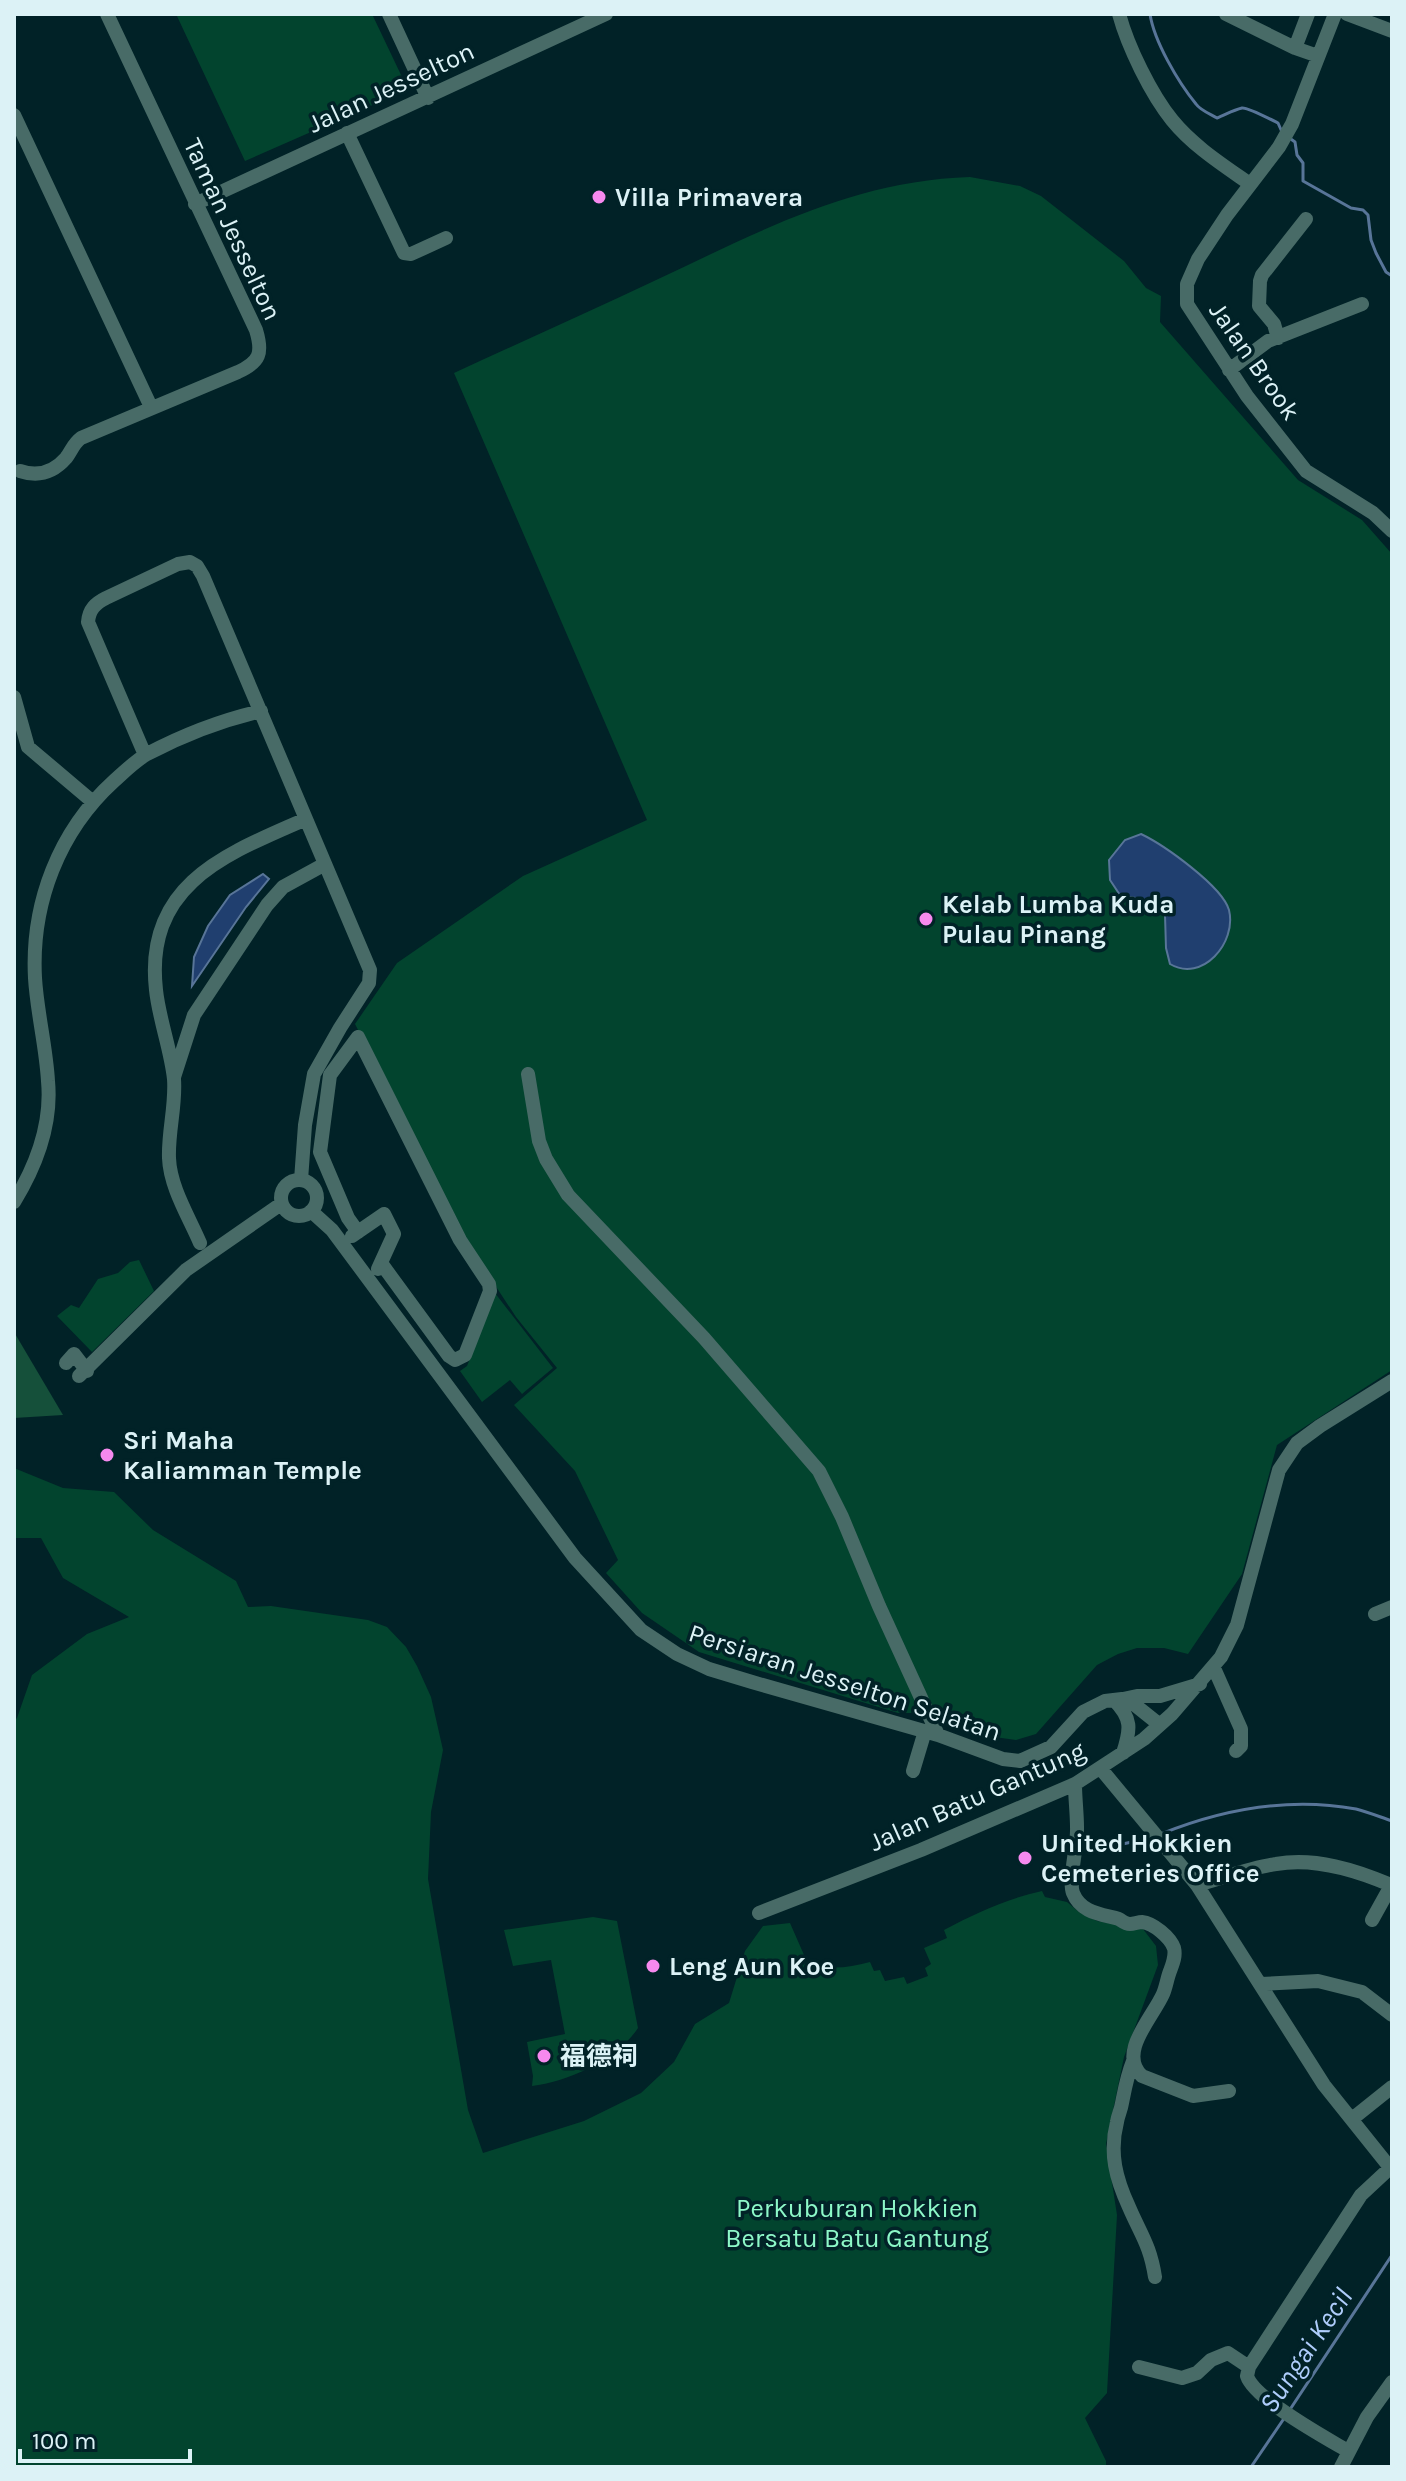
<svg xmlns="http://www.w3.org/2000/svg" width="1406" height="2481" font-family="Karla,'Noto Sans SC',sans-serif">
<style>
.green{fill:#02442e}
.forest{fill:#15503a}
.water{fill:#203f6f;stroke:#587598;stroke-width:2}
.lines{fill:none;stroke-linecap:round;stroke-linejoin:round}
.stream{stroke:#587598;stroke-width:3}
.minor{stroke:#486b67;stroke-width:14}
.poi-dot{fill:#f689ee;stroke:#012227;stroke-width:3}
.labels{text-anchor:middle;stroke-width:7;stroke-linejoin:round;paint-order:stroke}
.street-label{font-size:26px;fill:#dcf2f6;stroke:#012227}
.poi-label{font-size:26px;font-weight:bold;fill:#dcf2f6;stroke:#012227;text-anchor:start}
.park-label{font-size:26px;fill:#8df8c8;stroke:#012227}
.water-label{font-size:28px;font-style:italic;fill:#afcdfb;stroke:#012227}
</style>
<rect width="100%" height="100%" fill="#012227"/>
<path class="green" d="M176,14H372L402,77L393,96L245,161Z
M970,177L1020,186L1041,196L1124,261L1146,288L1161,296L1160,322L1298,480L1362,520L1392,554V1370L1277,1445L1242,1574L1188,1654L1164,1648H1137L1118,1654L1097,1665L1036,1734L1016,1740L987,1736L948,1713H898L699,1652L642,1613L606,1573L618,1560L575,1471L514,1405L557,1368L516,1317L462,1235L355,1024L397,963L523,876L647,820L454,373C521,342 588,312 654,281C759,232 851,181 970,177Z
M139,1260L154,1291L92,1352L57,1316L71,1305L79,1308L98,1279L118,1273L130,1262Z
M495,1293L553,1368L522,1394L510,1380L482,1402L460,1371L467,1366Z
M14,1468L63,1488L114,1492L153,1530L236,1581L248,1607L271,1606L368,1620L387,1627L406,1647L417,1666L431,1697L443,1750L431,1812L428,1879L468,2110L483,2153L584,2121L641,2093L674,2062L695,2024L729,2003L745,1951L763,1926L790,1923L808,1964C831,1970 848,1968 870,1962L874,1971L880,1970L885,1981L904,1977L907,1984L928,1976L925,1968L931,1964L924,1948L947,1938L944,1930C976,1913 1006,1899 1042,1891L1045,1897L1067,1902L1079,1912L1097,1921L1143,1929L1156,1946L1158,1965L1124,2057L1106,2144L1117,2215L1107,2393L1085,2418L1106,2461V2467H14V1721L17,1718L32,1675L87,1634L129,1617L63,1578L41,1538H14Z
M593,1917L617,1921L638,2028C618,2059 568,2082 532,2086L533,2076L527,2042L565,2034L551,1960L513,1966L504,1930Z"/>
<path class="forest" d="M14,1332L63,1415L14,1418Z"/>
<path class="water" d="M1141,834C1164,845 1222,886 1229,910C1237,943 1202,983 1170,964L1166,948L1165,915L1150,901L1120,895L1110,880L1109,860L1125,840Z
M263,874L269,879L246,907L192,986L194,957L208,926L230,895Z"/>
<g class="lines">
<path class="stream" d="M1150,14C1154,41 1178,82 1196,104C1200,110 1210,114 1217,118C1225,115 1233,110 1242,108C1247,107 1272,120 1278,123L1282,132
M1288,137L1295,142L1297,155L1303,163V181L1351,208L1363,210L1368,215L1371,240L1376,253L1386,272L1392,276
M1161,1834C1223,1809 1289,1797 1356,1809C1368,1812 1380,1817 1392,1821
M1095,1845H1118L1150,1838
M1289,2411L1392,2255
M1251,2467L1285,2417"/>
<path class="minor" d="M389,14L428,98
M1119,14C1128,47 1151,94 1172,120C1193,146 1223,165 1250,184
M1226,14L1295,48L1318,56
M1335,14L1292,124L1279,147L1227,215L1198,259L1187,284V304L1247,396L1306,471L1373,513L1392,531
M1347,14L1392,31
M1295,48L1308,14
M14,115L151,407
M347,133L404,253L411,254L446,238
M195,204L606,14
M1278,338L1274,324L1259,306L1260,281L1262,275L1306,219
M1229,370L1268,341L1362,304
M20,471C38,477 53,473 66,458C72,450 73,444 81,438L238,372C260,362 263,353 256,330L107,14
M14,697L28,747L93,802
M145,755L88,622C89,609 96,603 106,598L178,564L190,562L197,566L203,576L370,970L369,983L340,1028L314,1074L305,1125L301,1180
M528,1074L539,1141L546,1159L568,1195L704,1338L819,1471L842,1517L879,1606L938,1735
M174,1077L194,1015L267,905L283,887L325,864
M281 1198a18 18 0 1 1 36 0a18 18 0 1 1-36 0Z
M14,1202C36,1166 52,1123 48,1081C46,1046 37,1012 35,978C31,903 59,831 114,781C124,772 135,761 147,754C183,735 222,720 261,711
M311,1211L332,1230L575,1558L641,1630L677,1654L709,1669L752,1682L938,1735L1003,1759L1020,1761L1051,1747L1083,1712L1105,1701L1122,1699L1130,1701L1160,1725
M358,1232L348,1218L320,1152L330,1075L358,1037L460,1240L489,1284L490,1291L465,1355L455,1360L449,1356L381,1263
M352,1236L384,1214L394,1234L378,1269
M200,1243C189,1217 170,1187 169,1158C168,1131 176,1106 174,1079C171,1050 159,1019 156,990C144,884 226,854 306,819
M66,1363L74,1354L87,1371
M79,1376L186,1270L281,1204
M1375,1614L1392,1607
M1214,1668L1241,1729V1746L1236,1751
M1123,1699L1137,1696H1160L1200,1684
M1114,1700C1132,1718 1131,1729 1123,1753
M1101,1769L1197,1885L1324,2085L1392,2170
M913,1771L925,1731
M1075,1784C1075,1798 1077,1813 1077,1827C1078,1845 1068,1880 1073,1893C1081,1913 1101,1914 1119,1919C1122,1921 1126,1924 1130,1924C1134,1924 1138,1922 1142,1922C1153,1923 1170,1937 1174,1948C1176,1956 1173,1963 1170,1971C1167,1979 1166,1987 1163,1994C1153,2017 1117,2053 1142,2076L1193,2096L1229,2091
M1197,1885C1223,1878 1249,1868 1276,1864C1315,1857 1356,1870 1391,1885
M759,1913L921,1850L1075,1784L1144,1739L1172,1714L1221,1657L1237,1625L1279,1470L1297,1443L1320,1426L1392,1381
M1372,1920L1392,1884
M1261,1984L1318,1981L1362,1992L1392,2015
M1133,2061C1127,2076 1125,2088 1122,2103C1121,2110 1118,2115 1117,2122C1109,2153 1116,2179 1129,2207C1141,2235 1150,2245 1155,2277
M1352,2119L1392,2087
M1139,2367L1182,2378L1197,2373L1211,2360L1228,2353L1249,2367
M1348,2451C1326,2438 1254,2399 1247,2376L1249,2367L1361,2195L1390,2168
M1341,2467L1367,2417L1392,2382"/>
</g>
<g class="poi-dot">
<circle cx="599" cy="197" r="8"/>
<circle cx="926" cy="919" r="8"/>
<circle cx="107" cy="1455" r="8"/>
<circle cx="1025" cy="1858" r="8"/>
<circle cx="653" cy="1966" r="8"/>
<circle cx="544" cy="2056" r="8"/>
</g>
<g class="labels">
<g class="street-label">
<text transform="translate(391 87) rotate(-25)" y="9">Jalan Jesselton</text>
<text transform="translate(233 229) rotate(65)" y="9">Taman Jesselton</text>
<text transform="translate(1255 361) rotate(55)" y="9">Jalan Brook</text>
<text transform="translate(845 1682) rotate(18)" y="9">Persiaran Jesselton Selatan</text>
<text transform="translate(977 1796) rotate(-24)" y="9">Jalan Batu Gantung</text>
</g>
<g class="poi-label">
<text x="615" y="206">Villa Primavera</text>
<text x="942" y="913">Kelab Lumba Kuda<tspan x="942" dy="30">Pulau Pinang</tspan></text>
<text x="123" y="1449">Sri Maha<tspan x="123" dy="30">Kaliamman Temple</tspan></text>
<text x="1041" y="1852">United Hokkien<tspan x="1041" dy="30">Cemeteries Office</tspan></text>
<text x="669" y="1975">Leng Aun Koe</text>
<text x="560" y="2065">福德祠</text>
</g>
<g class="park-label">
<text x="857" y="2217">Perkuburan Hokkien<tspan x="857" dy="30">Bersatu Batu Gantung</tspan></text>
</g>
<g class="water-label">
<text transform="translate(1305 2350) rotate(-56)" y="10">Sungai Kecil</text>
</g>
</g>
<rect width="1406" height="2481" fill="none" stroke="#dcf2f6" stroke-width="32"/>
<path d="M20 2449v12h170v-12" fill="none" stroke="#dcf2f6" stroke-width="4"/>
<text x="32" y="2449" font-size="24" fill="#dcf2f6" stroke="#012227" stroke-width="6" paint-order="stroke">100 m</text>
</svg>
